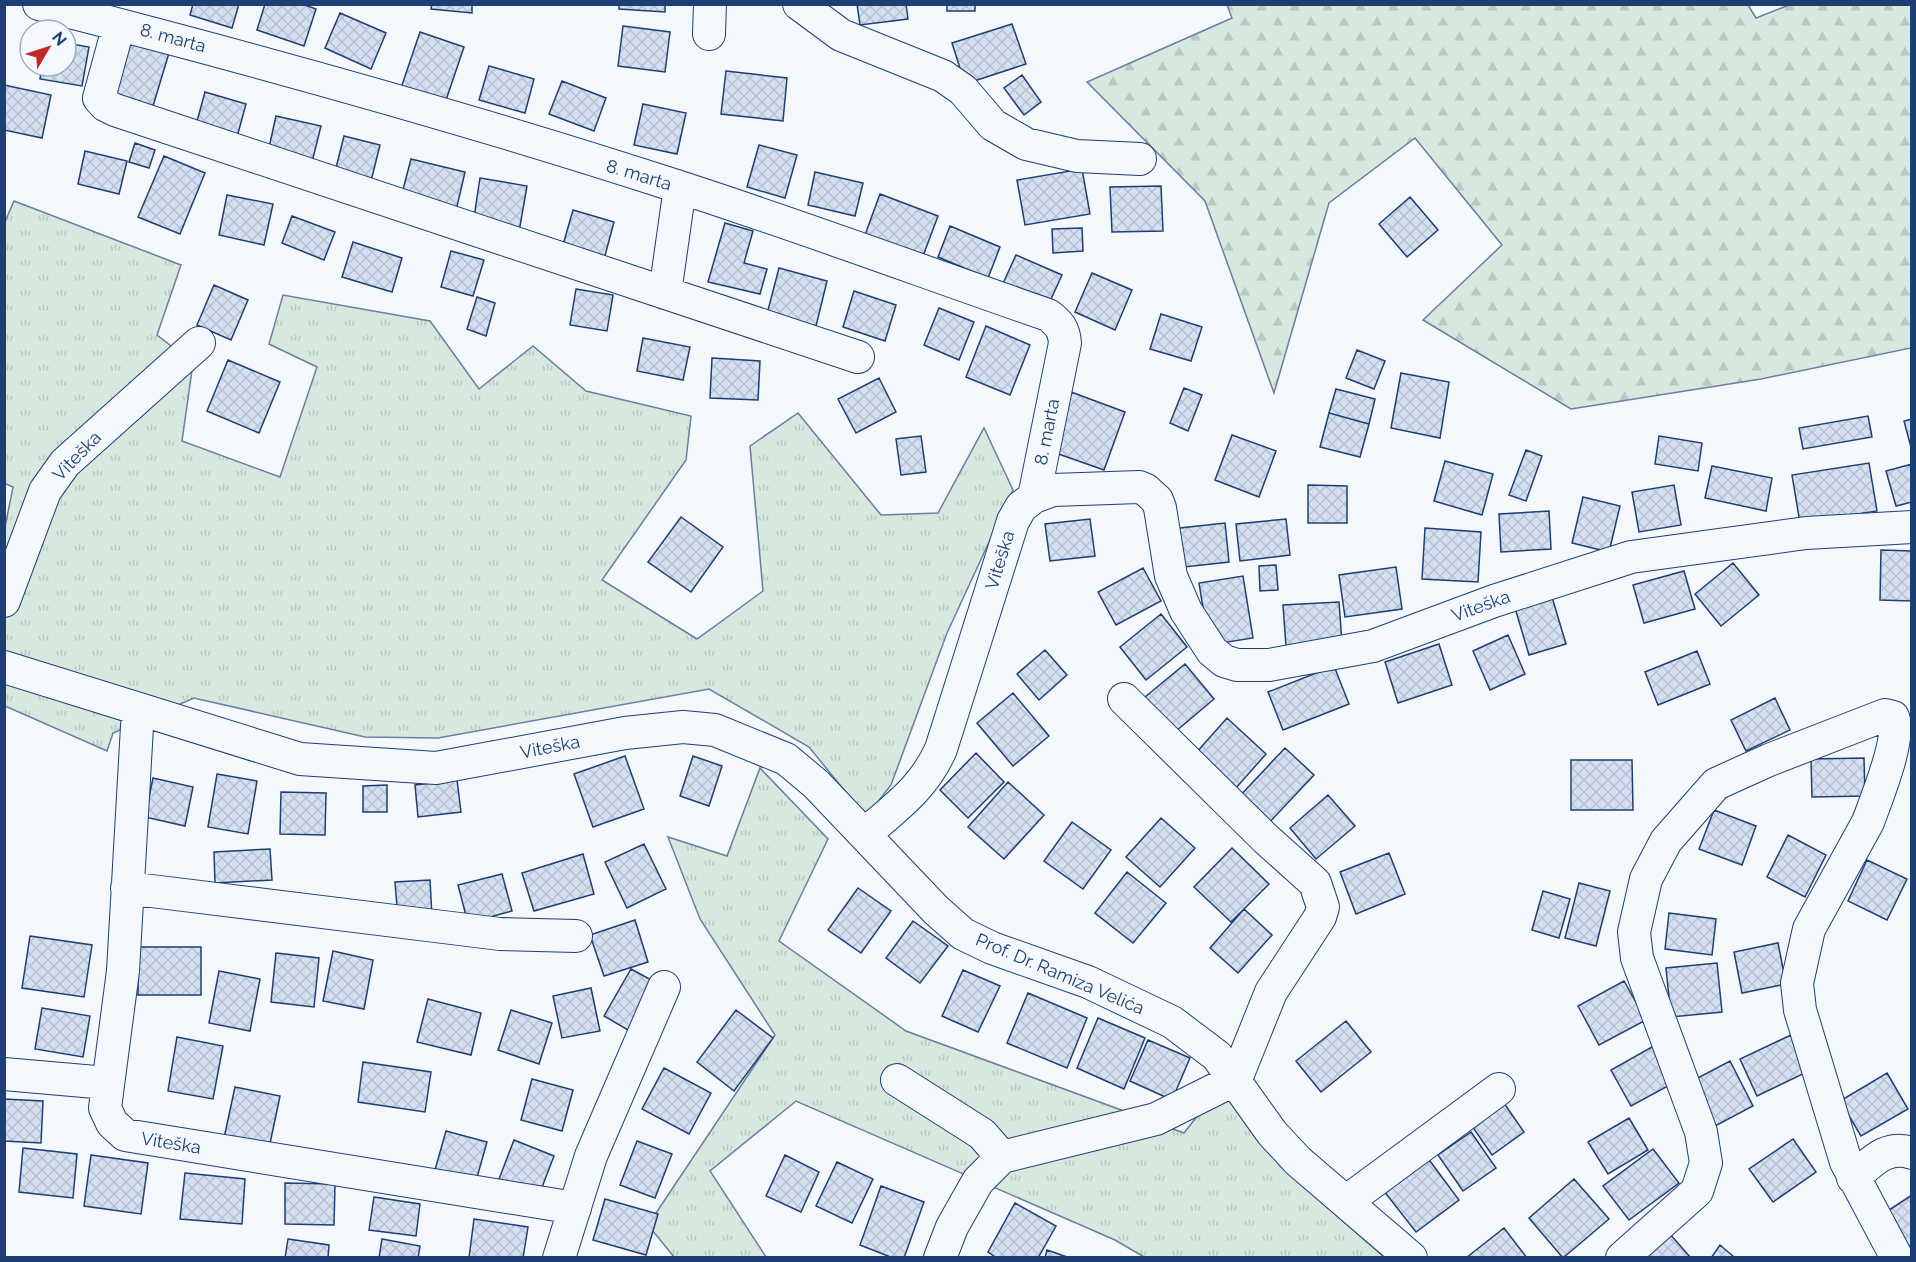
<svg xmlns="http://www.w3.org/2000/svg" width="1916" height="1262" font-family="Raleway,sans-serif">
<style>
.grass{fill:url(#grass-tufts);stroke:#687fa3;stroke-width:1.5}
.forest{fill:url(#forest-firs);stroke:#687fa3;stroke-width:1.5}
.building{fill:url(#building-cross-hatch);stroke:#1d3f73;stroke-width:1.5}
.lines{fill:none;stroke-linecap:round;stroke-linejoin:round}
.minor-casing{stroke:#1d3f73;stroke-width:34}
.minor{stroke:#f4f7fb;stroke-width:32}
.labels{text-anchor:middle;stroke-width:4.5;stroke-linejoin:round;paint-order:stroke}
.street-label{font-size:18px;fill:#1d3f73;stroke:#f4f7fb}
</style>
<defs>
<pattern id="grass-tufts" width="24" height="20" patternUnits="userSpaceOnUse" patternTransform="scale(1.5)"><rect width="24" height="20" fill="#d7e8df"/><path d="M3 7l-1-3M5 7V3M7 7l1-3M15 17l-1-3M17 17v-4M19 17l1-3" fill="none" stroke="#b8c8c3"/></pattern>
<pattern id="forest-firs" width="22" height="20" patternUnits="userSpaceOnUse" patternTransform="scale(1.5)"><rect width="22" height="20" fill="#d7e8df"/><path d="M5 1l3.5 6h-7zM16 11l3.5 6h-7z" fill="#b8c8c3"/></pattern>
<pattern id="building-cross-hatch" width="8" height="8" patternUnits="userSpaceOnUse" patternTransform="scale(1.5)"><rect width="8" height="8" fill="#d5e0f0"/><path d="M0 0l8 8M0 8l8-8" fill="none" stroke="#b6c1d1"/></pattern>
</defs>
<rect width="100%" height="100%" fill="#f4f7fb"/>
<path class="grass" d="M14,201L181,265L157,335L193,363L182,441L280,477L317,367L269,344L283,295L430,321L479,389L533,346L586,391L691,416L686,460L602,580L697,639L763,591L750,446L798,413L881,515L938,513L984,428L1013,490L947,633L891,785L866,817L809,747L709,689L438,738L365,737L194,698L113,733L107,751L5,706L4,532L13,487L4,483V224Z
M760,768L828,839L779,941L906,1031L1184,1133L1223,1083L1280,1166L1384,1257H1144L1115,1240L796,1101L710,1171L766,1257H674L648,1225L775,1035L700,919L668,837L727,856Z"/>
<path class="forest" d="M1748,5L1756,18L1789,5H1911V348L1761,379L1571,409L1423,320L1502,245L1415,138L1329,203L1274,393L1205,201L1087,82L1232,18L1227,5Z"/>
<path class="building" d="M193,4H239L232,28L190,15Z
M265,4H302L316,9L304,46L257,30Z
M432,4H472V13L431,9Z
M619,4H665V12L619,9Z
M857,4H906L908,19L860,25Z
M947,4H975V11H947Z
M340,13L386,33L371,69L325,48Z
M1012,24L1026,64L965,84L952,43Z
M623,26L670,32L665,72L618,66Z
M420,32L464,47L444,106L400,91Z
M130,41L169,53L153,106L114,94Z
M66,43L89,47L82,86L40,79L42,66H66Z
M489,66L534,79L525,113L479,100Z
M726,71L787,78L783,121L721,114Z
M1022,75L1041,102L1024,115L1004,88Z
M562,81L606,98L594,131L549,114Z
M4,85L51,95L42,138L4,130Z
M205,92L246,104L237,137L196,125Z
M643,104L686,113L677,154L634,145Z
M276,116L321,126L312,162L268,152Z
M344,136L380,145L370,185L334,176Z
M135,143L155,150L149,168L129,162Z
M759,145L797,155L785,198L747,187Z
M85,151L127,161L119,194L78,184Z
M164,156L205,173L180,234L138,217Z
M411,159L465,172L455,215L400,201Z
M1082,169L1090,214L1025,225L1017,180Z
M815,172L863,183L855,216L808,205Z
M480,178L527,186L519,232L473,224Z
M1161,186L1163,231L1112,232L1110,187Z
M880,194L938,216L923,256L865,235Z
M227,195L273,204L264,245L219,235Z
M1410,197L1438,230L1407,257L1379,224Z
M573,210L614,222L603,263L561,252Z
M292,216L335,232L324,260L282,243Z
M725,223L753,231L744,263L767,269L760,294L708,282Z
M950,226L1000,247L988,278L938,257Z
M1082,228L1083,251L1053,253L1052,229Z
M353,242L402,258L392,292L342,277Z
M451,251L484,260L473,296L441,287Z
M1016,255L1062,275L1046,310L1000,290Z
M779,268L827,281L816,326L767,314Z
M1092,273L1132,290L1115,330L1075,312Z
M214,285L248,300L231,340L197,325Z
M576,289L613,295L607,331L570,325Z
M854,291L896,305L885,341L843,327Z
M477,297L495,303L486,336L467,329Z
M939,308L974,322L959,360L924,345Z
M1161,314L1202,327L1191,361L1150,349Z
M986,326L1030,345L1010,395L966,377Z
M643,338L690,347L683,380L637,371Z
M1357,350L1385,361L1374,389L1346,378Z
M712,358L760,361L758,400L710,398Z
M228,360L280,382L259,433L207,411Z
M1401,373L1449,382L1440,438L1391,428Z
M879,378L896,412L856,433L838,399Z
M1184,388L1202,395L1188,431L1170,423Z
M1336,389L1375,399L1369,424L1329,413Z
M1071,392L1125,412L1104,470L1050,451Z
M1329,413L1369,424L1360,457L1320,447Z
M1868,416L1872,437L1803,449L1799,428Z
M1912,419V451L1904,421Z
M1232,435L1276,451L1259,497L1215,480Z
M921,436L926,472L901,475L896,439Z
M1659,436L1702,443L1698,471L1655,464Z
M1526,450L1542,456L1526,501L1509,495Z
M1445,461L1493,474L1482,515L1434,501Z
M1869,463L1877,511L1800,523L1792,475Z
M1912,464V502L1896,506L1886,471Z
M1712,466L1772,478L1766,511L1705,498Z
M1308,485L1347,486V523H1308Z
M1674,485L1681,525L1639,532L1632,492Z
M1583,497L1620,506L1609,552L1572,543Z
M1549,511L1551,549L1501,552L1499,514Z
M681,517L723,547L691,592L648,562Z
M1090,519L1095,556L1050,561L1045,524Z
M1286,519L1290,555L1240,561L1236,524Z
M1225,523L1229,562L1175,568L1171,529Z
M1425,528L1481,532L1478,582L1422,579Z
M1881,550L1912,551V601L1880,600Z
M1733,563L1759,595L1721,626L1695,594Z
M1276,565L1278,590L1260,591L1259,566Z
M1396,567L1402,609L1345,617L1339,575Z
M1143,568L1161,601L1116,625L1098,592Z
M1684,571L1695,609L1644,623L1633,585Z
M1243,576L1253,638L1209,645L1199,583Z
M1552,597L1566,644L1529,655L1515,608Z
M1339,602L1342,643L1286,646L1283,605Z
M1161,614L1187,647L1146,680L1120,647Z
M1508,635L1525,674L1490,690L1473,651Z
M1439,644L1452,685L1398,703L1385,662Z
M1045,650L1067,675L1039,700L1017,674Z
M1697,651L1710,684L1658,705L1645,672Z
M1185,664L1214,699L1175,732L1145,697Z
M1334,666L1349,704L1283,730L1268,692Z
M1013,693L1049,736L1013,766L977,723Z
M1775,698L1790,730L1746,751L1731,720Z
M1227,718L1266,754L1235,789L1196,753Z
M1285,748L1314,775L1266,826L1237,799Z
M976,753L1004,782L968,818L940,790Z
M625,756L644,809L593,827L574,774Z
M693,756L722,766L709,806L680,796Z
M1864,758L1865,796L1812,797L1811,759Z
M1571,760H1632L1633,810H1571Z
M217,774L257,781L248,834L208,827Z
M153,778L193,787L185,826L145,817Z
M457,780L461,812L418,817L415,785Z
M1008,782L1044,815L1004,859L968,827Z
M387,785V812H363V786Z
M281,792L326,793L325,835L280,834Z
M1328,795L1355,826L1316,859L1290,828Z
M1714,810L1756,826L1742,865L1699,849Z
M1161,818L1195,848L1160,887L1126,857Z
M1072,822L1111,850L1083,889L1044,861Z
M1788,835L1826,855L1805,897L1767,877Z
M644,844L666,889L627,908L605,862Z
M1232,848L1269,884L1231,922L1194,887Z
M270,849L272,880L215,883L214,852Z
M1389,853L1405,894L1356,914L1340,872Z
M583,854L594,894L534,911L522,873Z
M1867,860L1907,879L1887,920L1848,901Z
M1127,872L1166,903L1133,943L1095,913Z
M502,874L512,911L468,923L458,885Z
M430,880L432,917L398,919L395,882Z
M1579,883L1610,891L1596,946L1565,938Z
M858,888L891,911L861,953L828,930Z
M1543,891L1570,899L1559,938L1532,930Z
M1244,909L1272,935L1238,973L1210,948Z
M1669,913L1716,919L1712,955L1665,949Z
M635,920L648,962L604,976L590,935Z
M913,921L948,946L920,983L886,958Z
M30,936L92,945L84,997L22,988Z
M1778,943L1786,984L1742,993L1734,952Z
M138,947H201V995H138Z
M333,951L373,960L364,1009L323,1001Z
M276,953L319,958L314,1007L271,1002Z
M1717,963L1722,1012L1671,1017L1666,968Z
M631,969L655,982L628,1030L604,1016Z
M963,970L1000,986L978,1032L942,1016Z
M219,971L260,979L250,1031L209,1023Z
M1624,981L1646,1020L1599,1045L1578,1006Z
M591,988L600,1031L562,1038L553,996Z
M1028,993L1087,1018L1067,1068L1007,1043Z
M428,999L481,1013L471,1055L417,1042Z
M42,1008L90,1016L83,1057L35,1049Z
M511,1010L552,1023L539,1064L498,1050Z
M736,1010L773,1038L734,1091L697,1062Z
M1098,1018L1145,1038L1124,1089L1077,1068Z
M1346,1021L1371,1052L1321,1092L1296,1061Z
M1791,1035L1809,1071L1757,1096L1740,1059Z
M177,1037L223,1046L213,1099L168,1091Z
M1148,1040L1190,1058L1172,1100L1130,1081Z
M1659,1043L1679,1080L1631,1106L1611,1070Z
M1730,1061L1753,1106L1715,1126L1692,1081Z
M363,1062L431,1072L425,1112L358,1102Z
M664,1068L711,1093L689,1134L642,1109Z
M1887,1073L1908,1109L1861,1136L1840,1101Z
M532,1079L573,1090L562,1131L521,1120Z
M235,1087L280,1096L268,1153L223,1143Z
M1497,1093L1524,1132L1492,1155L1465,1116Z
M4,1099L43,1101L41,1143L4,1141Z
M1629,1118L1648,1150L1608,1174L1588,1142Z
M446,1131L487,1142L476,1181L435,1170Z
M1471,1132L1496,1168L1463,1191L1438,1155Z
M1793,1139L1816,1172L1773,1202L1749,1169Z
M514,1140L554,1156L539,1195L499,1179Z
M637,1141L672,1154L655,1198L620,1185Z
M23,1148L77,1154L73,1198L19,1192Z
M1653,1149L1679,1183L1629,1220L1603,1186Z
M91,1155L148,1163L141,1214L84,1206Z
M785,1155L819,1172L801,1212L766,1196Z
M1427,1157L1459,1200L1416,1232L1383,1190Z
M837,1162L873,1179L852,1223L816,1206Z
M185,1173L245,1179L242,1224L180,1219Z
M1574,1179L1609,1219L1563,1258L1529,1218Z
M285,1183L335,1184L334,1225L285,1224Z
M881,1186L924,1202L904,1258H893L860,1245Z
M1912,1195V1245L1900,1252L1877,1218Z
M374,1197L420,1204L416,1236L369,1230Z
M605,1199L658,1214L646,1255L593,1240Z
M1015,1203L1056,1226L1038,1258H997L988,1252Z
M474,1219L528,1227L523,1258H469Z
M1661,1224L1691,1258H1623Z
M1504,1228L1527,1258H1466Z
M288,1239L329,1245L328,1258H285Z
M382,1239L420,1246L418,1258H379Z
M1720,1245L1735,1258H1711Z
M1047,1250L1070,1258H1045Z"/>
<g class="lines">
<defs>
<path id="minor" d="M39,4C250,58 460,116 667,183C795,224 921,271 1048,315C1059,323 1064,329 1065,343L1034,497
M799,4L841,35L943,76L963,90L993,125L1026,144L1077,156L1140,159
M119,25L99,98L105,105L115,110L858,357
M709,34L710,4
M665,293L680,187
M4,601L45,491L65,463L199,343
M4,667L300,759L436,768L625,733L683,727L715,730L786,759L816,784L936,910L963,934L992,948L1088,982L1172,1022L1217,1056L1272,1133L1298,1161L1411,1258
M138,709L123,971L105,1108L112,1123L125,1135L575,1208
M865,834C896,807 924,788 941,749L1013,521L1021,507L1034,497L1053,490L1139,487L1146,490L1157,500L1160,508L1171,576L1186,611L1212,651L1224,661L1237,665H1269L1373,646L1494,601L1631,557L1806,533L1912,527
M127,888L500,934L576,936
M4,1074L107,1083
M897,1080L982,1134L1002,1157
M1853,1178C1871,1163 1886,1144 1912,1153
M1347,1201L1499,1089
M559,1258L591,1156L664,987
M940,1258L952,1227L978,1181L1002,1157L1156,1119L1236,1079L1271,992L1320,917L1323,907L1315,883L1266,839L1124,699
M1622,1258L1697,1191L1706,1163L1701,1132L1637,958L1634,932L1646,879L1666,841L1716,784L1769,760L1885,715L1893,717C1902,737 1876,800 1868,822L1809,929L1797,983L1800,1010L1846,1162L1897,1258"/>
</defs>
<use href="#minor" class="minor-casing"/>
<use href="#minor" class="minor"/>
</g>
<g class="labels">
<g class="street-label">
<text transform="translate(173 38) rotate(15)" y="6">8. marta</text>
<text transform="translate(639 175) rotate(17)" y="6">8. marta</text>
<text transform="translate(1047 432) rotate(-79)" y="6">8. marta</text>
<text transform="translate(77 456) rotate(-46)" y="6">Viteška</text>
<text transform="translate(1000 560) rotate(-73)" y="6">Viteška</text>
<text transform="translate(1481 606) rotate(-20)" y="6">Viteška</text>
<text transform="translate(550 747) rotate(-11)" y="6">Viteška</text>
<text transform="translate(1060 974) rotate(23)" y="6">Prof. Dr. Ramiza Velića</text>
<text transform="translate(171 1143) rotate(9)" y="6">Viteška</text>
</g>
</g>
<rect width="1916" height="1262" fill="none" stroke="#1d3f73" stroke-width="12"/>
<g transform="translate(48 48) rotate(51)"><circle r="28" fill="#f4f7fb" stroke="#9eadc5" stroke-width="1.5"/>
<path d="M0-4.5L10 22L0 15L-10 22Z" fill="#c62828"/>
<text y="-9" font-size="16" font-weight="bold" text-anchor="middle" fill="#1d3f73">N</text>
</g>
</svg>
